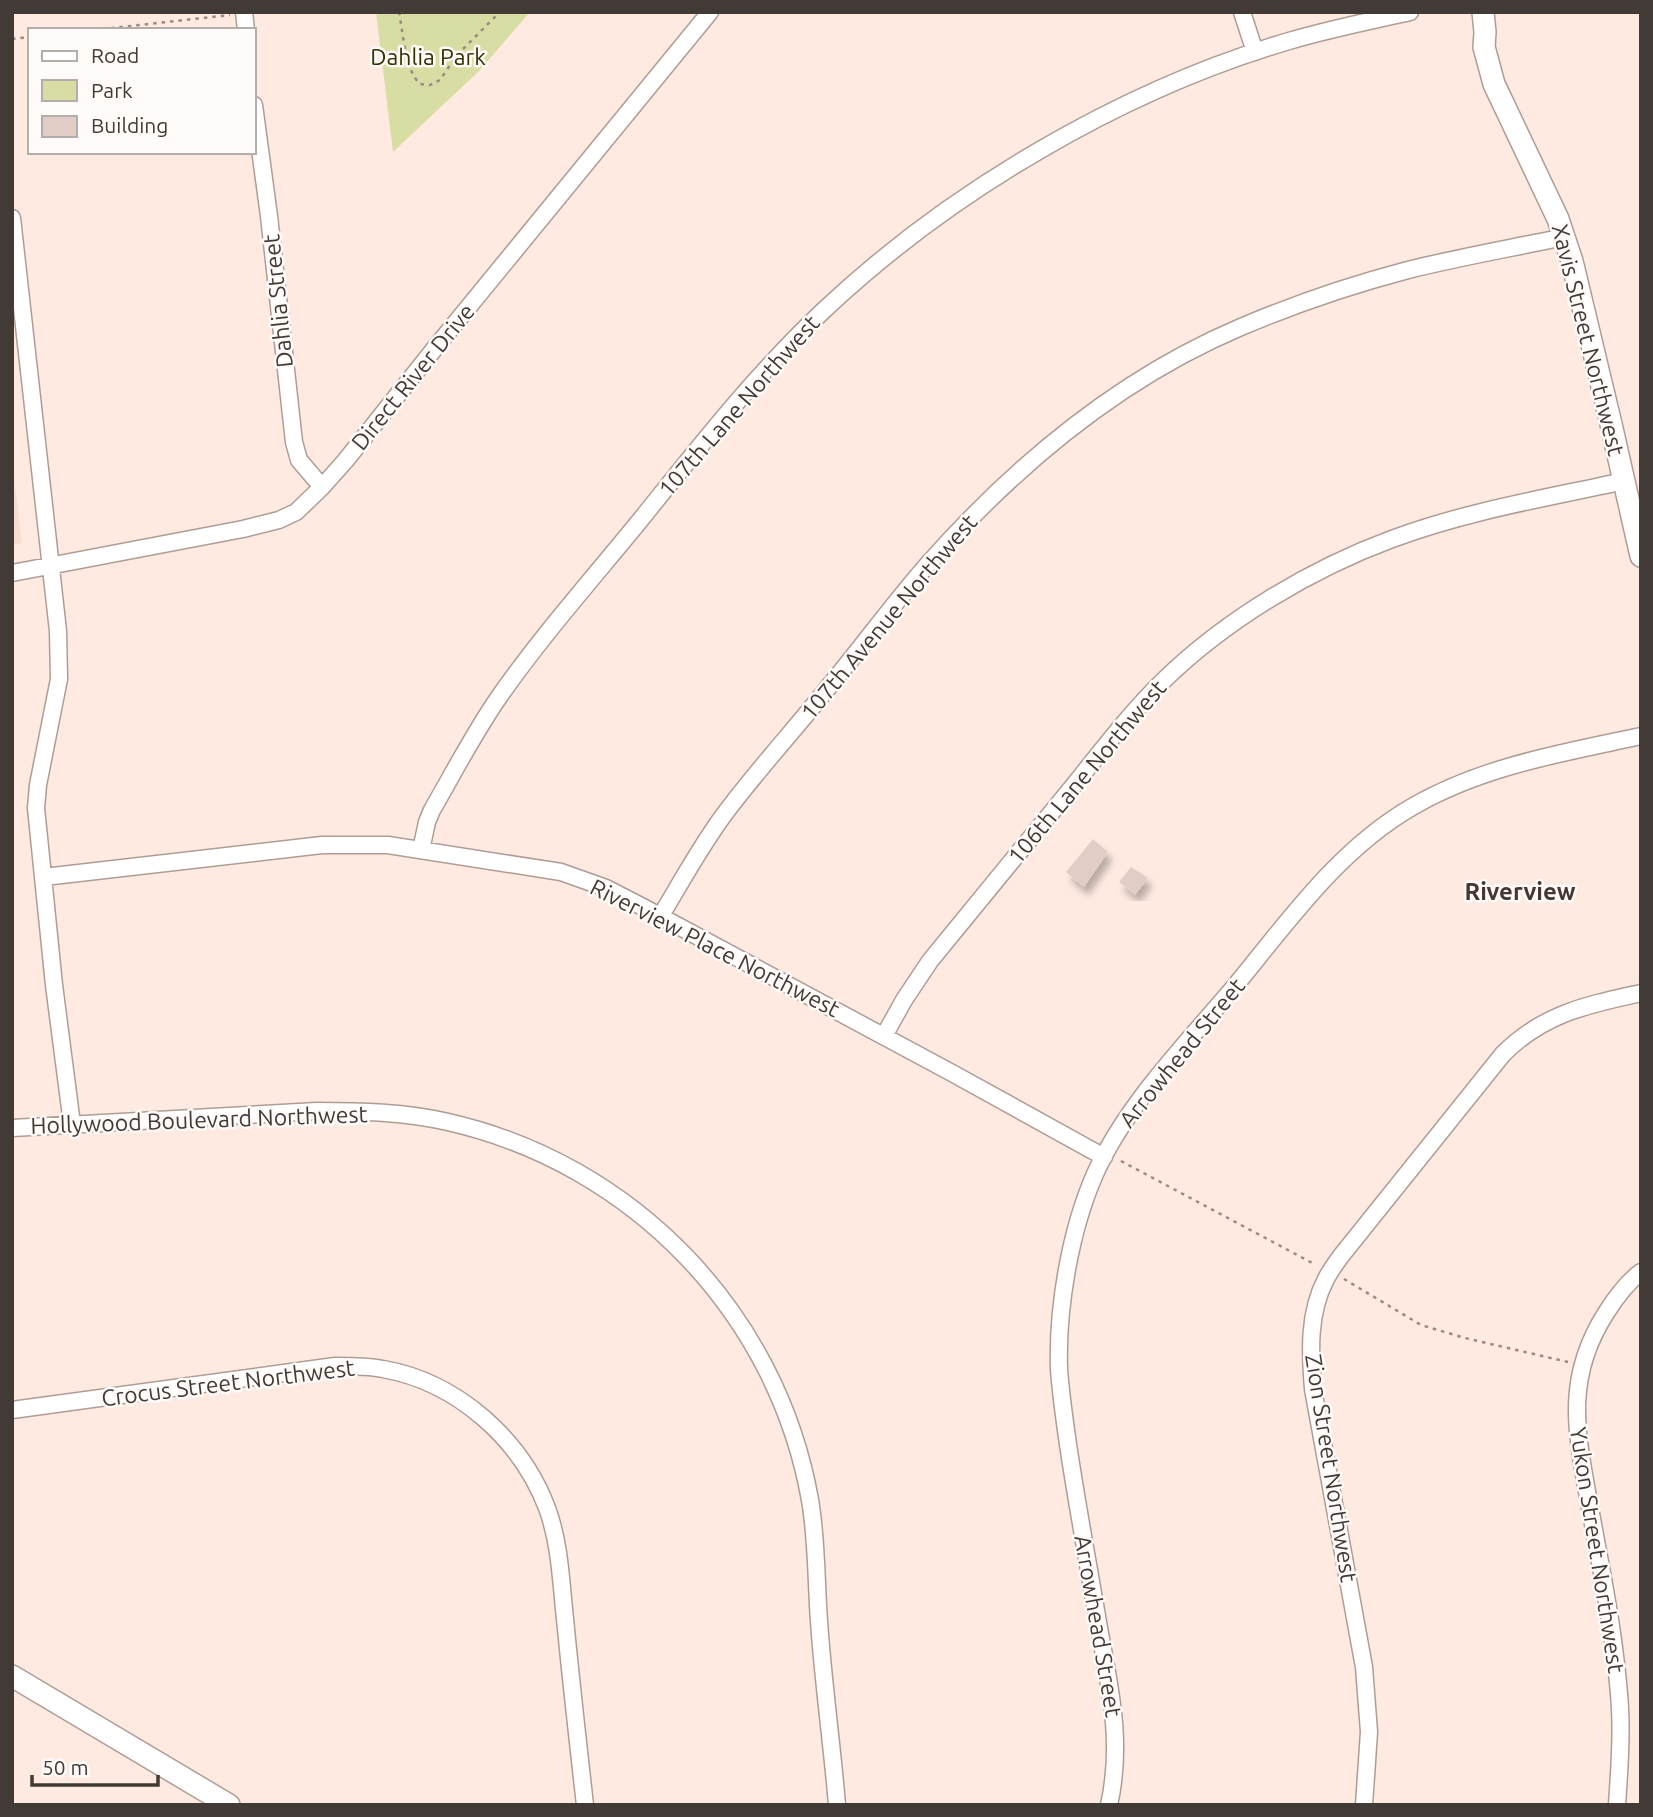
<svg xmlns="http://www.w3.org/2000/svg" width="1653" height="1817" font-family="Ubuntu,sans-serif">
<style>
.built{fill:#f7dccf}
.green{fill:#d8dea3}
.building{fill:#e1cdc5;filter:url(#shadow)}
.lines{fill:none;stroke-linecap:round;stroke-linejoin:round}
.street-casing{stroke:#af9d95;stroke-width:19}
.secondary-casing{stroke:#af9d95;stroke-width:24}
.path{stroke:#988b85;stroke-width:2.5;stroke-dasharray:3.5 5;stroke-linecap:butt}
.street{stroke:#fff;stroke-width:16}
.secondary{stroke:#fff;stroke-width:21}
.labels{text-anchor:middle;stroke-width:5;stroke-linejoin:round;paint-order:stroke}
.park-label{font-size:23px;fill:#313300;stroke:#fffbf9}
.street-label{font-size:23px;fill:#423a37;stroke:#fffbf9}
.neighbourhood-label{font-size:24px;font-weight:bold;fill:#45362f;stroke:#fffbf9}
</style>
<defs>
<filter id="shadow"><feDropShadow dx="4.5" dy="8" stdDeviation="3.5" flood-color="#0004"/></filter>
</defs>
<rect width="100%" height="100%" fill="#feeae1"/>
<path class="built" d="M12,462L22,543L12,545Z"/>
<path class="green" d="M376,12H530L479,71L393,152Z"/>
<path class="building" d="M1093,839L1108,852L1084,887L1066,872Z
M1131,867L1148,878L1135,895L1119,882Z"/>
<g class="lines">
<defs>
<path id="street" d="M244,12L246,30
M1242,12L1255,52
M254,105L269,216L294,442L299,460L322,487
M12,218L58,631L59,679L38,785L36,808L54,985L72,1124
M12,573L243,529L279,520L296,512L322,487L346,460L435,348L710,12
M421,850L427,822L432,810C454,772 474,733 499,697C543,634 594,577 642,518C699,447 756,374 823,311C949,192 1122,90 1289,41C1329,29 1370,21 1410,12
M44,877L322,845H388L561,872L606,888L641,906L952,1073L1104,1157
M660,917C682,881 701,845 726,812C759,768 797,727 831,684C864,644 894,603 928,564C1014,467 1120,378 1241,327C1295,304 1351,285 1408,270C1460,257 1512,248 1564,237
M884,1036L904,1000L930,961C978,902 1026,843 1074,785C1103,749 1131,712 1164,680C1227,619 1311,569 1392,539C1467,511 1546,498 1624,481
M12,1128L317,1111C361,1111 405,1112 448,1122C633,1164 777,1313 810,1500C817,1540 816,1581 819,1621C823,1682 832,1743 837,1805
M12,1410L335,1366C351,1366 368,1366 383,1369C457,1382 521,1439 547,1508C560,1543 561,1582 565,1619C571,1681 578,1743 585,1805
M1109,1805C1123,1743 1110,1688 1099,1628C1089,1569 1078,1510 1069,1451C1065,1424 1061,1397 1059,1369C1057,1308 1070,1231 1095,1174C1125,1107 1182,1048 1230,992C1285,926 1336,851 1412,807C1482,766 1563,753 1641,736
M1364,1805L1369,1732L1364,1667L1313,1389C1310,1352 1308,1313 1326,1279C1330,1271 1336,1263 1341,1256L1503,1054C1544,1013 1587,1005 1641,993
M1617,1805C1619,1773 1622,1741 1620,1709C1619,1686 1616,1663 1613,1640C1607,1596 1598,1552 1590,1508C1577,1435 1563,1380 1606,1313C1616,1297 1626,1283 1641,1272"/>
<path id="secondary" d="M1483,12L1485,32L1484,47L1494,84L1558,219L1572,261L1611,424L1641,556
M12,1676L229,1805"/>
</defs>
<use href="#street" class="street-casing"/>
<use href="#secondary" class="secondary-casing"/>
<path class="path" d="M399,12C403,32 405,70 420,84L430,85L440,80L457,55L500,12
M94,30L230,15
M12,39L30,37
M1121,1161L1316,1265
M1344,1279L1421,1325L1465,1338L1568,1362"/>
<use href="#street" class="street"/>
<use href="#secondary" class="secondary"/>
</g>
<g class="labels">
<g class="park-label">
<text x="428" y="65">Dahlia Park</text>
</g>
<g class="street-label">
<text transform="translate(278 301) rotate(-96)" y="8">Dahlia Street</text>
<text transform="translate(1588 340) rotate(76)" y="8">Xavis Street Northwest</text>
<text transform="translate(413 377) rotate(-51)" y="8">Direct River Drive</text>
<text transform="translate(739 406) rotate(-49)" y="8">107th Lane Northwest</text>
<text transform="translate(889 617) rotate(-50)" y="8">107th Avenue Northwest</text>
<text transform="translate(1087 772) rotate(-50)" y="8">106th Lane Northwest</text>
<text transform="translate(715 948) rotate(27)" y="8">Riverview Place Northwest</text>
<text transform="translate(1182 1053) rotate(-51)" y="8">Arrowhead Street</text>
<text transform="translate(199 1120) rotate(-2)" y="8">Hollywood Boulevard Northwest</text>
<text transform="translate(228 1383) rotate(-7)" y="8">Crocus Street Northwest</text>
<text transform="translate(1331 1468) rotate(81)" y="8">Zion Street Northwest</text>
<text transform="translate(1597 1550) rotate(81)" y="8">Yukon Street Northwest</text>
<text transform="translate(1098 1626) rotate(80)" y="8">Arrowhead Street</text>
</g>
<g class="neighbourhood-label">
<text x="1520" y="900">Riverview</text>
</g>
</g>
<rect width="1653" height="1817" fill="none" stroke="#423a37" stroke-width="28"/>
<rect x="28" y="28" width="228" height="126" fill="#fffbf9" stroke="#b3aeab" stroke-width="2"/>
<rect x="42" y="51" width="35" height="10" fill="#ffffff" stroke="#b3aeab" stroke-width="2"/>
<text x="91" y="63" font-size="21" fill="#423a37">Road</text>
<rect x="42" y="80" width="35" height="21" fill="#d8dea3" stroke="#b3aeab" stroke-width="2"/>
<text x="91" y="98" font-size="21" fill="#423a37">Park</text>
<rect x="42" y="116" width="35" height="21" fill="#e1cdc5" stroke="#b3aeab" stroke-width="2"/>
<text x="91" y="133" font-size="21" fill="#423a37">Building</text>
<path d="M32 1775v10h126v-10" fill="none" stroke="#423a37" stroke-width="3.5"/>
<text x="42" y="1775" font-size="21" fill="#423a37" stroke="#fffbf9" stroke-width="5" paint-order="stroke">50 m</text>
</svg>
